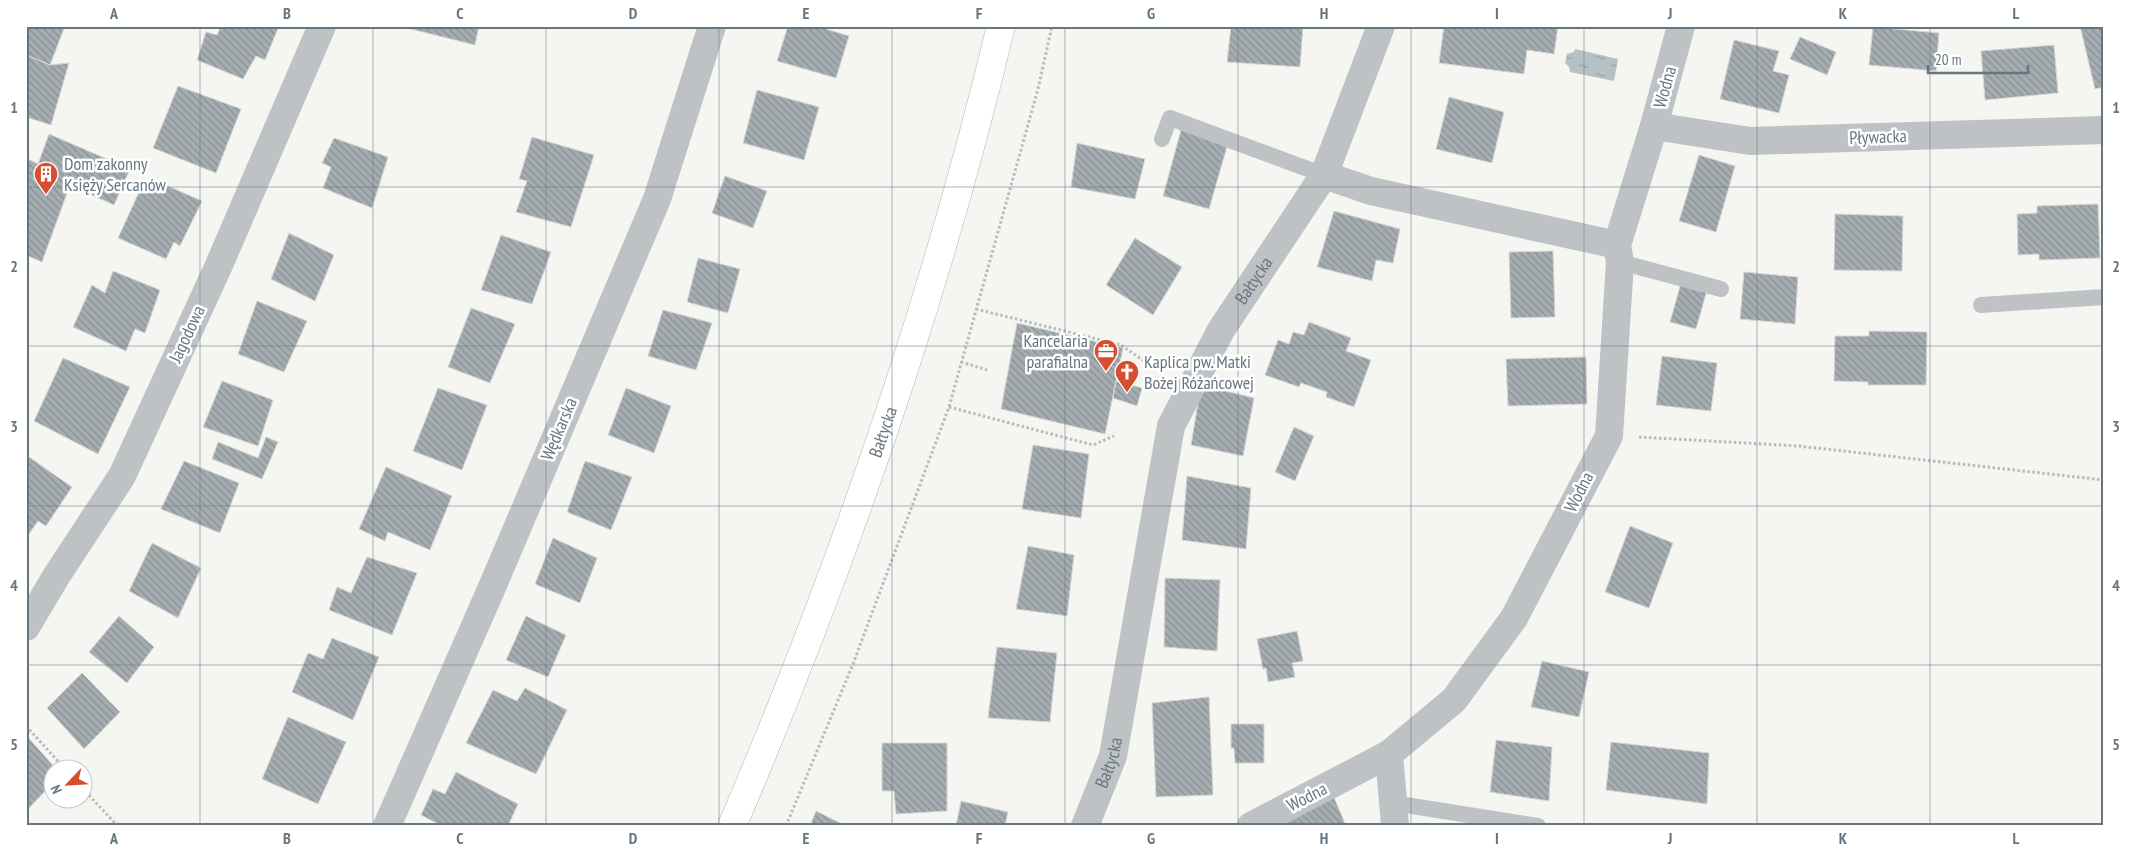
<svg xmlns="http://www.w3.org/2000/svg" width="2130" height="852" font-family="'PT Sans Narrow',sans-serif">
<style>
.water{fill:url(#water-ripples)}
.building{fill:url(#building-back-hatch);stroke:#d6d6d4}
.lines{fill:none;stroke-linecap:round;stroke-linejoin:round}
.secondary-casing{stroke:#b1b6b9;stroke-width:29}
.path{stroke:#b8bbbd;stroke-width:3;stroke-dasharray:2.5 2.5;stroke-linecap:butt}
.lane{stroke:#bec2c5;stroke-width:16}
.street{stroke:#bec2c5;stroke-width:28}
.secondary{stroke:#fff;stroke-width:28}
.grid{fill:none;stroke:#667680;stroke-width:1;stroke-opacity:0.55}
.labels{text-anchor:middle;stroke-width:5;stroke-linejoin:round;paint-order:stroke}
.street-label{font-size:18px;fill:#667680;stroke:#fff}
.poi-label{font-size:18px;fill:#667680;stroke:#fff;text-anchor:start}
.neatline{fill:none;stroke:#667680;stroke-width:2}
.grid-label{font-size:16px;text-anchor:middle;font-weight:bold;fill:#667680}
</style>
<defs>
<pattern id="water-ripples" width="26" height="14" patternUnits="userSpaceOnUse" patternTransform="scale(1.25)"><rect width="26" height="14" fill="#b5c1c4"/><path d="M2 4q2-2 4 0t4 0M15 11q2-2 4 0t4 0" fill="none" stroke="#97a1a4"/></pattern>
<pattern id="building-back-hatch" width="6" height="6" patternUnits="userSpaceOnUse" patternTransform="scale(1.25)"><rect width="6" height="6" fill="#a5adb1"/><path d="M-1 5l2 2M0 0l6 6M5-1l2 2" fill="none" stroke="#8a9195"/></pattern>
</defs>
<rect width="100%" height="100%" fill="#f5f5f1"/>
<path class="water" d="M1575,49L1618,59L1614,81L1570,72L1569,67L1565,63L1567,54L1574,52Z"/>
<path class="building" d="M26,26H65L50,65L26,55Z
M221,26H279L265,60L256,56L243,79L197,60L206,32L217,35Z
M407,26H479L475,45L407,28Z
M788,26H816L849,36L836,78L777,61Z
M1231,26H1303L1300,67L1227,62Z
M1444,26H1558L1554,54L1527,50L1524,74L1439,63Z
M2080,26H2104V87L2095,89Z
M1873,27L1939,33L1936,71L1869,65Z
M1800,37L1836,52L1827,75L1790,59Z
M1734,40L1779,51L1773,71L1789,75L1779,113L1720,99Z
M2054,45L2058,93L1985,100L1981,51Z
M26,55L50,65L69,63L51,125L26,117Z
M178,86L241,109L216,173L153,148Z
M757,90L819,107L804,160L743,143Z
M1449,97L1504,112L1492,163L1436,149Z
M1181,130L1228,143L1209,209L1163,196Z
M49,134L130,169L114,205L70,185L42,262L26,255V158L38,164Z
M532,137L594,155L571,227L516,212L527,181L519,179Z
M334,138L388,157L372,208L323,188L331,167L322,163Z
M1077,143L1145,159L1135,199L1071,187Z
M1699,155L1735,166L1716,232L1679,221Z
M725,176L767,191L753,228L712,213Z
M154,180L202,201L180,246L174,242L166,259L118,238L140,190L150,193Z
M2098,204L2100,258L2039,260V254L2018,255L2017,214L2037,213V206Z
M1334,211L1400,229L1393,263L1376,260L1372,281L1317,267Z
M1835,214L1903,216L1902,271L1834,270Z
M289,233L334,255L315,301L271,279Z
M501,235L551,252L532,304L481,290Z
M1135,238L1182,267L1153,315L1106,285Z
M1553,251L1555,317L1511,318L1509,252Z
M698,258L740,269L728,313L687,302Z
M113,271L160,290L145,333L135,329L126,351L73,327L92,285L105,293Z
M1744,272L1798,277L1795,324L1740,319Z
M1681,283L1707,290L1696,329L1670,322Z
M257,301L307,321L284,372L238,354Z
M471,308L515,324L490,383L448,367Z
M663,310L712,323L696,370L648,356Z
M1309,322L1351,338L1346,351L1371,360L1354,407L1326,397L1327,392L1301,383L1299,387L1265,375L1278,340L1289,344L1293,332L1304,335Z
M1017,323L1123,348L1105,434L1001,409Z
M1869,331L1927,332L1926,385H1868V382L1834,381L1835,336H1869Z
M1662,356L1717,363L1711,411L1656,405Z
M1586,357L1587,404L1508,406L1506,359Z
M63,358L130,387L98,454L34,421Z
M222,381L273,400L258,446L203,427Z
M1116,381L1142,388L1137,406L1113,398Z
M1201,385L1254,398L1243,456L1191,445Z
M438,388L487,405L462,470L413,451Z
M626,388L671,406L654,453L608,435Z
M1294,427L1314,436L1295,481L1275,472Z
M266,437L278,442L262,479L212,459L218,442L258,458Z
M1033,445L1089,454L1081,518L1022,509Z
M26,455L72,487L46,526L38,521L26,538Z
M184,461L239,483L220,533L161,509Z
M585,461L632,477L611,530L567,512Z
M386,467L452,496L430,550L388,532L385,541L359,529Z
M1187,476L1251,488L1246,549L1182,540Z
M1630,526L1673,543L1649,608L1605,592Z
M553,538L597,558L580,603L535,584Z
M152,543L201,568L178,618L129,591Z
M1028,546L1074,555L1067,616L1016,609Z
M367,557L417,573L392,635L329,610L337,587L351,593Z
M1165,578L1220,580L1217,651L1164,647Z
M119,616L154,647L127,683L89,652Z
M526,616L566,635L548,677L506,660Z
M1297,631L1303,661L1292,663L1295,677L1268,682L1266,668L1263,669L1257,639Z
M332,638L379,657L353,720L292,692L308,653L323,659Z
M997,647L1057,653L1050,722L988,718Z
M1542,661L1589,672L1579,717L1531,707Z
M82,673L120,712L84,749L47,708Z
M525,688L567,710L536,774L466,743L493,690L517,701Z
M1209,697L1213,795L1156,797L1152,703Z
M288,717L346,742L318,804L262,779Z
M1231,724H1264V763H1235L1234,748H1231Z
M26,735L57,770H52V784L26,811Z
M1496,740L1552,747L1549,801L1490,792Z
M1611,742L1709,753L1707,804L1606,790Z
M882,743H947V811L896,814L894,791H882Z
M456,772L518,804L508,826H442L421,815L433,789L445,794Z
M1333,795L1346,826H1281Z
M961,801L1008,812L1005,826H956Z
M816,811L846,826H810Z"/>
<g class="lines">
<defs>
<g id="secondary">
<path id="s2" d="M732,826C843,567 935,300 1001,26"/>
</g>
</defs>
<use href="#secondary" class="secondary-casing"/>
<path class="path" d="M976,309L1121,345L1154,368
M961,362L987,370
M949,407L1093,445L1114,436
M1639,437L1798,446L2104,480
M26,726L66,770
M82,788L114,822L122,826
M786,826L853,664L949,407L1038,89L1052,26"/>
<path class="lane" d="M1162,139L1170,118L1324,175
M1620,262L1721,289
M1981,305L2104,297
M1393,803L1538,826"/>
<g class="street">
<path d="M1654,126L1750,141L2104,130"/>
<path d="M1324,175L1371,191L1617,245"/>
<path d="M26,627L57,575L122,476L219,265L322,26"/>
<path d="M1389,754L1395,826"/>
<path d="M387,826L493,585L657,199L712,26"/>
<path id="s1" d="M1085,826L1113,756L1171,426L1221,330L1324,175L1381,26"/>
<path d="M1251,826L1389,754L1454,700L1514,618L1609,436L1620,262L1617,245L1654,126L1681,26"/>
</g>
<use href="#secondary" class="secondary"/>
</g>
<path class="grid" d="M200,26V826M373,26V826M546,26V826M719,26V826M892,26V826M1065,26V826M1238,26V826M1411,26V826M1584,26V826M1757,26V826M1930,26V826M26,187H2104M26,346H2104M26,506H2104M26,665H2104"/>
<defs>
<symbol id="building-pin" viewBox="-11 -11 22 30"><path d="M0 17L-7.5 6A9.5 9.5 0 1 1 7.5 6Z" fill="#d64e30" stroke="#fff"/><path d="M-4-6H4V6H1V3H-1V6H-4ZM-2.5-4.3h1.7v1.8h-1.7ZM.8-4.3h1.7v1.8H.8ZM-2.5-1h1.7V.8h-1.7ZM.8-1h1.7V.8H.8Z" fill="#fff"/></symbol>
<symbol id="office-pin" viewBox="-11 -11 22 30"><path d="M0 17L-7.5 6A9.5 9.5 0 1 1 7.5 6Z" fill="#d64e30" stroke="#fff"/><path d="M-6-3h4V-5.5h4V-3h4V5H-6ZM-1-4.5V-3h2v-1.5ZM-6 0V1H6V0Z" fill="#fff"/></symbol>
<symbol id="church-pin" viewBox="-11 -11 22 30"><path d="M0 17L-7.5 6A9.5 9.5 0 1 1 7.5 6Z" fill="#d64e30" stroke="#fff"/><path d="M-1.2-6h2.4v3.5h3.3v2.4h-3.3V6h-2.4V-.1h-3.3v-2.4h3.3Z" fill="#fff"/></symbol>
</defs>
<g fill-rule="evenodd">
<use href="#building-pin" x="32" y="160" width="28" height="38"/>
<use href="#office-pin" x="1092" y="337" width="28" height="38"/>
<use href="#church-pin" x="1113" y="358" width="28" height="38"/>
</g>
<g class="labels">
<g class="street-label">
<text transform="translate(1665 87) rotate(-75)" y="6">Wodna</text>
<text transform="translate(1878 137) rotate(-2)" y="6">Pływacka</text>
<text dy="6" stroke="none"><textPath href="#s1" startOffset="578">Bałtycka</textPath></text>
<text transform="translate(187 334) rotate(-65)" y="6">Jagodowa</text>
<text transform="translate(559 429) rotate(-67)" y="6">Wędkarska</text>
<text dy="6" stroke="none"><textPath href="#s2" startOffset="422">Bałtycka</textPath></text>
<text transform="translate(1579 492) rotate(-63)" y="6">Wodna</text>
<text dy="6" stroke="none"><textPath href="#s1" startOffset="68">Bałtycka</textPath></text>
<text transform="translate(1307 797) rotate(-27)" y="6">Wodna</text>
</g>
<g class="poi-label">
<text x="64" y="170">Dom zakonny<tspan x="64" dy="21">Księży Sercanów</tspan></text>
<text x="1088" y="347" text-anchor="end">Kancelaria<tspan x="1088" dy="21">parafialna</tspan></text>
<text x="1144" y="368">Kaplica pw. Matki<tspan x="1144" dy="21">Bożej Różańcowej</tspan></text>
</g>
</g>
<rect width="2130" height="852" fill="none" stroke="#ffffff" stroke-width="55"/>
<g transform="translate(68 784) rotate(245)"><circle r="24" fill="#ffffff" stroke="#c2c8cc"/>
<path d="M0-4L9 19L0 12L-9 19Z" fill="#d64e30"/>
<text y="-8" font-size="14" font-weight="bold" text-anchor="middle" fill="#667680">N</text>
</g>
<path d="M1928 65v8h100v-8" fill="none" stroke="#667680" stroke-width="2.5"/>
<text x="1935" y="65" font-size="15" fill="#667680" stroke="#ffffff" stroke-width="4" paint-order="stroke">20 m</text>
<rect x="28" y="28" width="2074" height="796" class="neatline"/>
<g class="grid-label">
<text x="114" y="19">A</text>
<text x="287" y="19">B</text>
<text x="460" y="19">C</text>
<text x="633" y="19">D</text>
<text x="806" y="19">E</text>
<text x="979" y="19">F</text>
<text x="1151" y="19">G</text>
<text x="1324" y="19">H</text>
<text x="1497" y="19">I</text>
<text x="1670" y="19">J</text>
<text x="1843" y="19">K</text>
<text x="2016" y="19">L</text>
<text x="14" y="113">1</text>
<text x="2116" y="113">1</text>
<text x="14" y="272">2</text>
<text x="2116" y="272">2</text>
<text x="14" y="432">3</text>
<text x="2116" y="432">3</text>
<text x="14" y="591">4</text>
<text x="2116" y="591">4</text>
<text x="14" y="750">5</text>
<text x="2116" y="750">5</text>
<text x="114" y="844">A</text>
<text x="287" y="844">B</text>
<text x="460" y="844">C</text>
<text x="633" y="844">D</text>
<text x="806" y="844">E</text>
<text x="979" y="844">F</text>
<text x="1151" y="844">G</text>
<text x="1324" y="844">H</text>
<text x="1497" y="844">I</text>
<text x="1670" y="844">J</text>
<text x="1843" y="844">K</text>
<text x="2016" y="844">L</text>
</g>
</svg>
